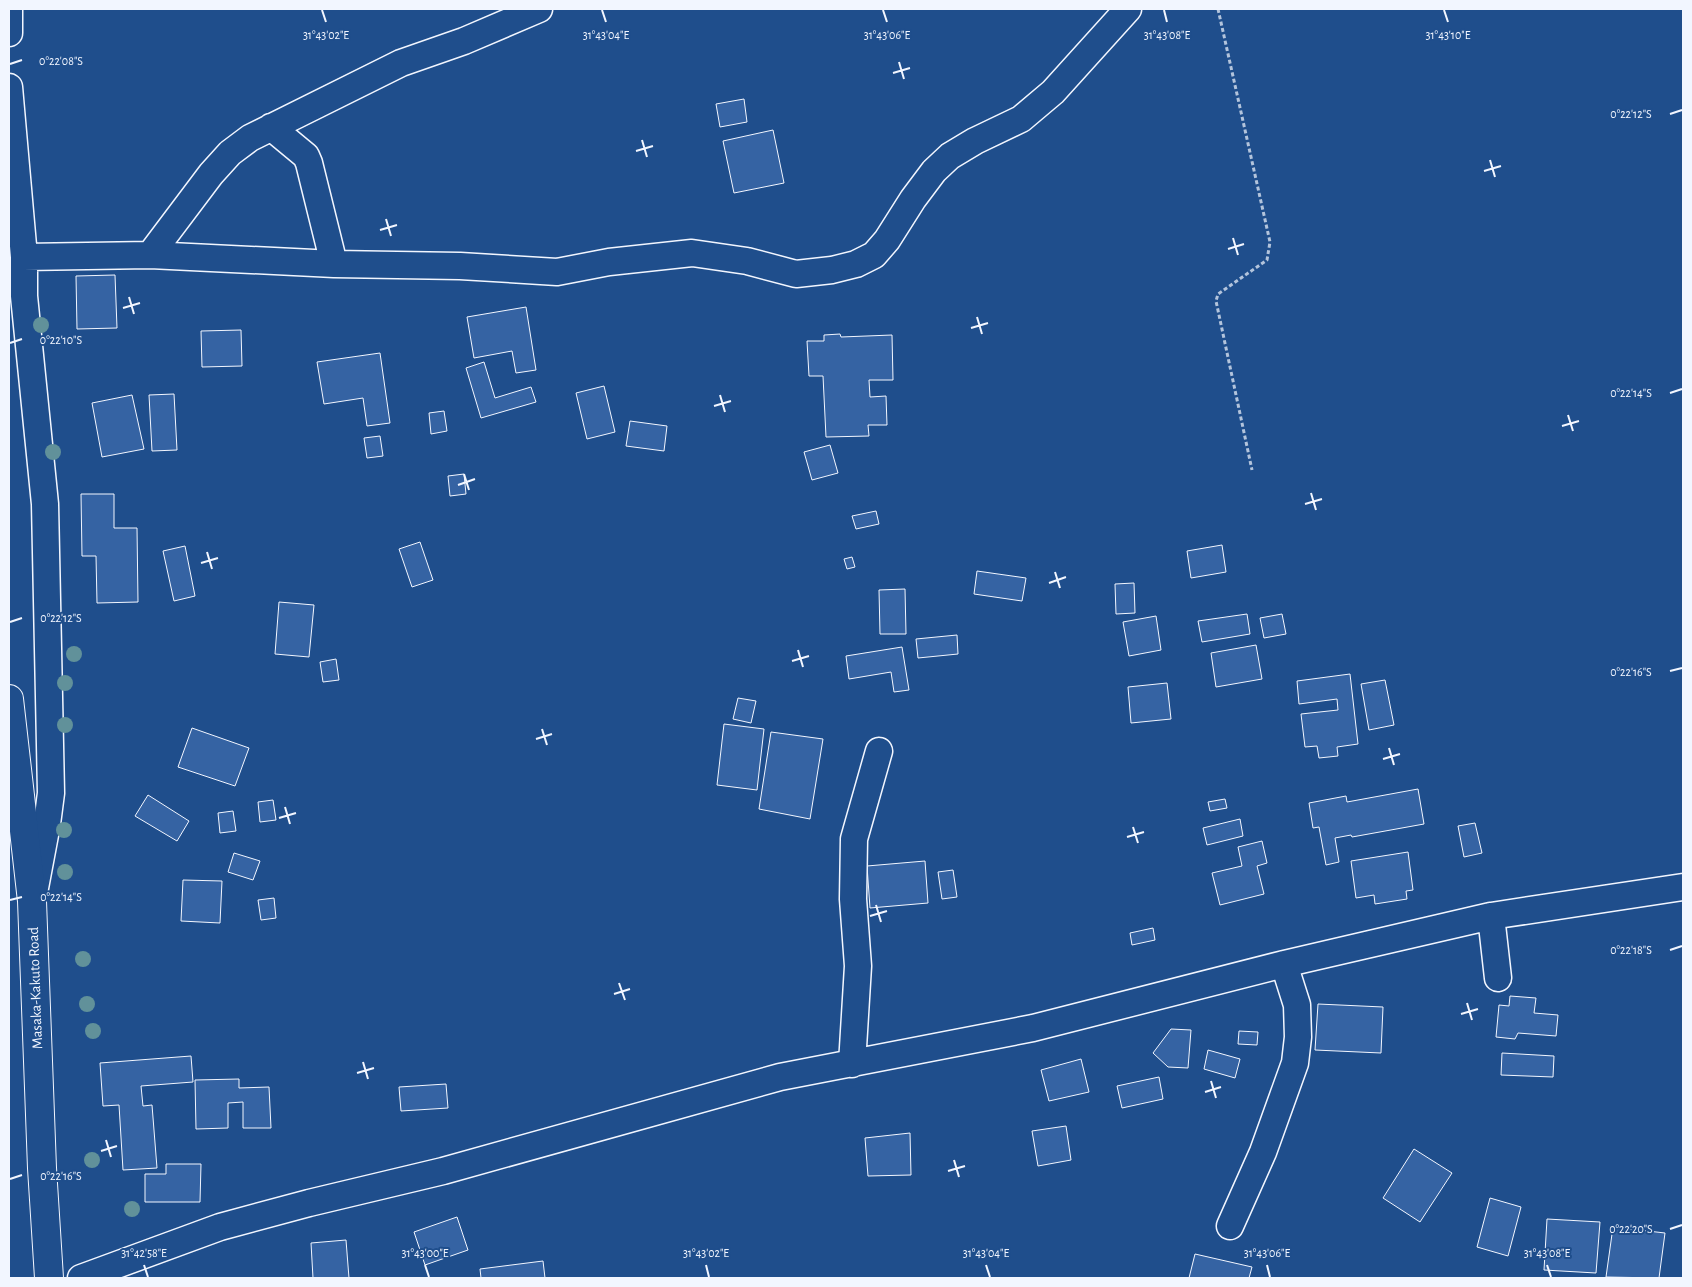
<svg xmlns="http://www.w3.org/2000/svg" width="1692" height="1287" font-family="'Alegreya Sans',sans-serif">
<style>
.building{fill:#3563a3;stroke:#f2f6ff}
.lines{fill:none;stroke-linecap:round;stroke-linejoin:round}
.street-casing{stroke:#f2f6ff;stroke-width:29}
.highway-casing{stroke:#f2f6ff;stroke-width:30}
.path{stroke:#b3c4dc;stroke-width:3;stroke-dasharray:4 2.5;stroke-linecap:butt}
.street{stroke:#1f4e8c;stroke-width:26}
.highway{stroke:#1f4e8c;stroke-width:28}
.tree{fill:#61919a}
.ticks{fill:none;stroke:#f2f6ff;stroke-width:2}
.labels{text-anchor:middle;stroke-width:4;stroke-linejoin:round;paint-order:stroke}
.street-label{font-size:15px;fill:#f2f6ff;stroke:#1f4e8c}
.ticks-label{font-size:12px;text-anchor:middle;fill:#f2f6ff;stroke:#1f4e8c;stroke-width:4;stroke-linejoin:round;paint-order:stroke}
</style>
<rect width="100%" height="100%" fill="#1f4e8c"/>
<path class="building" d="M744,99L747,122L720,127L716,104Z
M773,130L784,183L734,193L723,141Z
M115,275L117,328L77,329L76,276Z
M526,307L536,370L516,373L512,351L474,358L467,317Z
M241,330L242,366L202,367L201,331Z
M840,334L841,337L892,335L893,380H869L870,397L886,396L887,425H868L869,436L826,437L823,376H809L807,341H824V335Z
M380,353L390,423L367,426L363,398L324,404L317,362Z
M484,362L495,398L531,387L536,402L481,418L466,368Z
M604,386L615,432L587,439L576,393Z
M174,394L177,450L152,451L149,395Z
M132,395L144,449L102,457L92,403Z
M444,411L447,431L431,434L429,413Z
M630,421L667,426L664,451L626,446Z
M380,436L383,456L367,458L364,438Z
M830,445L838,473L812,480L804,452Z
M464,474L466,494L450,496L448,476Z
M81,494H114V528H137L138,602L97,603L96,556H82Z
M876,511L879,524L856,529L852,516Z
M420,542L433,580L412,587L399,549Z
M1222,545L1226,572L1191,578L1187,551Z
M185,546L195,596L174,601L163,551Z
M852,557L855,567L847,569L844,559Z
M977,571L1026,578L1022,601L974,594Z
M1134,583L1135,613L1116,614L1115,584Z
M905,589L906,634H880L879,590Z
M279,602L314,605L309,657L275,654Z
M1247,614L1250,634L1202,642L1198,621Z
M1282,614L1286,634L1264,638L1260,618Z
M1156,616L1161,650L1129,656L1123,622Z
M957,635L958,654L918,658L916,639Z
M1256,645L1262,679L1216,687L1211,653Z
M902,647L909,690L894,692L891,672L849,679L846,656Z
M336,659L339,680L323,682L320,662Z
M1350,674L1358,744L1337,747L1338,756L1319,758L1317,746L1305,747L1301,714L1338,710L1337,699L1299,704L1297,681Z
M1385,680L1394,725L1369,730L1361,684Z
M1167,683L1171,719L1131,723L1128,687Z
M738,698L756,701L751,723L733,719Z
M724,724L764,729L757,790L717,785Z
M192,728L249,748L235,786L178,767Z
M771,732L823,739L810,819L759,809Z
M1418,789L1424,824L1352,837L1351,835L1335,838L1339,862L1326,865L1319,827L1313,828L1309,803L1346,796L1347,802Z
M148,795L189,821L177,841L135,816Z
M1225,799L1227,808L1210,811L1208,802Z
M273,800L276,820L260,822L258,802Z
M233,811L236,831L220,833L218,813Z
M1240,819L1243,836L1207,845L1203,828Z
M1475,823L1482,853L1464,857L1458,826Z
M1262,841L1267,863L1257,866L1264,894L1220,905L1212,873L1242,866L1238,847Z
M1408,852L1413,890L1406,891L1407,899L1375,904L1374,895L1356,898L1351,861Z
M234,853L260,861L253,880L228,872Z
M925,861L928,903L870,908L867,866Z
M953,870L957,897L942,899L938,872Z
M183,880L222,881L220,923L181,921Z
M274,898L276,918L261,920L258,900Z
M1153,928L1155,940L1132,945L1130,933Z
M1510,996L1536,998L1534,1013L1558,1015L1556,1036L1518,1033L1515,1039L1496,1037L1499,1005L1509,1006Z
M1318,1004L1383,1007L1381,1053L1315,1050Z
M1171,1029L1191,1030L1188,1068L1168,1067L1153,1053Z
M1239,1031L1258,1032L1257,1045L1238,1044Z
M1208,1050L1240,1059L1235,1078L1204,1069Z
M1502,1053L1554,1056L1553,1077L1501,1075Z
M191,1056L193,1082L141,1086L143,1106L152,1105L157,1168L123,1170L119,1105L103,1106L100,1063Z
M1081,1059L1089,1092L1049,1101L1041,1070Z
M1159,1077L1163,1099L1122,1108L1117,1086Z
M239,1079V1088L269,1087L271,1128H243V1102L228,1103V1128L196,1129L195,1080Z
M446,1084L448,1108L401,1111L399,1087Z
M1066,1126L1071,1160L1038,1166L1032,1131Z
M910,1133L911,1175L868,1176L865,1138Z
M1414,1149L1452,1173L1420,1222L1383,1198Z
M166,1164H201L200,1202H145V1174H166Z
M1490,1198L1521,1207L1508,1256L1477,1247Z
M457,1217L468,1250L425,1265L414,1232Z
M1547,1219L1600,1222L1596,1273L1544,1270Z
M1613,1227L1665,1233L1659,1278L1606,1277Z
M346,1240L349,1278H313L311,1243Z
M1195,1254L1252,1267L1249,1278H1189Z
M543,1261L545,1278H481L480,1269Z"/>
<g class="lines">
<defs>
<path id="street" d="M9,10V33
M9,87L24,257V296L45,504L51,793L47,824L34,893
M271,127L306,156L309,163L334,264
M150,255L211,174L230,153L250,138L401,63L464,41L539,9
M24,257L150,255L334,264L460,266L557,272L609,262L692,253L747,261L796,274L832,270L856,264L874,255L887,240L913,199L934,171L950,156L975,141L1021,119L1053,92L1128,9
M1491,916L1498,978
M852,1064L858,966L853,899L854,839L879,751
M1230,1226L1263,1152L1295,1063L1298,1037L1297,1005L1284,964
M81,1278L220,1227L309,1203L443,1171L780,1077L1033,1028L1284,964L1491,916L1683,887"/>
<path id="highway" d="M9,699L32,901L42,1168L49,1278"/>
</defs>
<use href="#street" class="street-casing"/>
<use href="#highway" class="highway-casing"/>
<path class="path" d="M1218,9L1270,242L1267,260L1218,294L1216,301L1252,470"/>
<use href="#street" class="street"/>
<use href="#highway" class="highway"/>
</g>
<g class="tree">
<circle cx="41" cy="325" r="8"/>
<circle cx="53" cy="452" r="8"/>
<circle cx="74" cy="654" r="8"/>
<circle cx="65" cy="683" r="8"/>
<circle cx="65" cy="725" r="8"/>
<circle cx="64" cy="830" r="8"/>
<circle cx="65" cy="872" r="8"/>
<circle cx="83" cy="959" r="8"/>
<circle cx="87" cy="1004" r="8"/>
<circle cx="93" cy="1031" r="8"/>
<circle cx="92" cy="1160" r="8"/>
<circle cx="132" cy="1209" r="8"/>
</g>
<path class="ticks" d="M322,10L326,22M602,10L606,22M883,10L887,22M1164,10L1167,22M1444,10L1448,22M899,62L904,79M10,64L22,60M893,73L910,68M1670,114L1682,110M642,140L647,157M636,151L653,146M1490,160L1495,177M1484,171L1501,166M386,219L391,236M380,230L397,225M1233,238L1238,255M1228,249L1244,244M129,297L134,314M123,308L140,303M977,317L982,334M971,328L988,323M10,343L22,339M1670,393L1682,389M720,395L725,412M714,406L731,401M1568,415L1573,431M1562,426L1579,421M464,474L469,490M458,485L475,479M1311,493L1316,510M1305,504L1322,499M207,552L212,569M201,563L218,558M1055,572L1060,588M1049,583L1066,577M10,622L22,618M798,650L803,667M792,661L809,656M1670,671L1682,668M542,729L547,745M536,739L552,734M1389,748L1394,765M1383,759L1400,754M285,807L290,824M279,818L296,813M1133,827L1138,843M1127,837L1144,832M10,900L22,897M876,905L881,922M870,916L887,911M1670,950L1682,946M619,983L625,1000M614,994L630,989M1467,1003L1472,1020M1461,1014L1478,1009M363,1062L368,1079M357,1073L374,1068M1211,1081L1216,1098M1205,1092L1221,1087M106,1140L111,1157M101,1151L117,1146M954,1160L959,1177M948,1171L965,1166M10,1179L22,1175M1670,1229L1682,1225M144,1265L148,1277M425,1265L429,1277M706,1265L709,1277M986,1265L990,1277M1267,1265L1270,1277M1547,1265L1551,1277"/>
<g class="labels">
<g class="street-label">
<text transform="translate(35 988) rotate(-92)" y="5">Masaka-Kakuto Road</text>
</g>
</g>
<g class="ticks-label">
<text x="326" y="39">31°43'02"E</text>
<text x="606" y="39">31°43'04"E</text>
<text x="887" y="39">31°43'06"E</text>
<text x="1167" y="39">31°43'08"E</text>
<text x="1448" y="39">31°43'10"E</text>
<text x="61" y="65">0°22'08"S</text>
<text x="1631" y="118">0°22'12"S</text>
<text x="61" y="344">0°22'10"S</text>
<text x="1631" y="397">0°22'14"S</text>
<text x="61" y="622">0°22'12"S</text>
<text x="1631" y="676">0°22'16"S</text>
<text x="61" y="901">0°22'14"S</text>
<text x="1631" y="954">0°22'18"S</text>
<text x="61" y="1180">0°22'16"S</text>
<text x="1631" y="1233">0°22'20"S</text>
<text x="144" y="1257">31°42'58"E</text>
<text x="425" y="1257">31°43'00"E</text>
<text x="706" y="1257">31°43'02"E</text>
<text x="986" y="1257">31°43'04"E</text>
<text x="1267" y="1257">31°43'06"E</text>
<text x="1547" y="1257">31°43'08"E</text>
</g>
<rect width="1692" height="1287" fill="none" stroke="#f2f6ff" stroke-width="20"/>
</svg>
